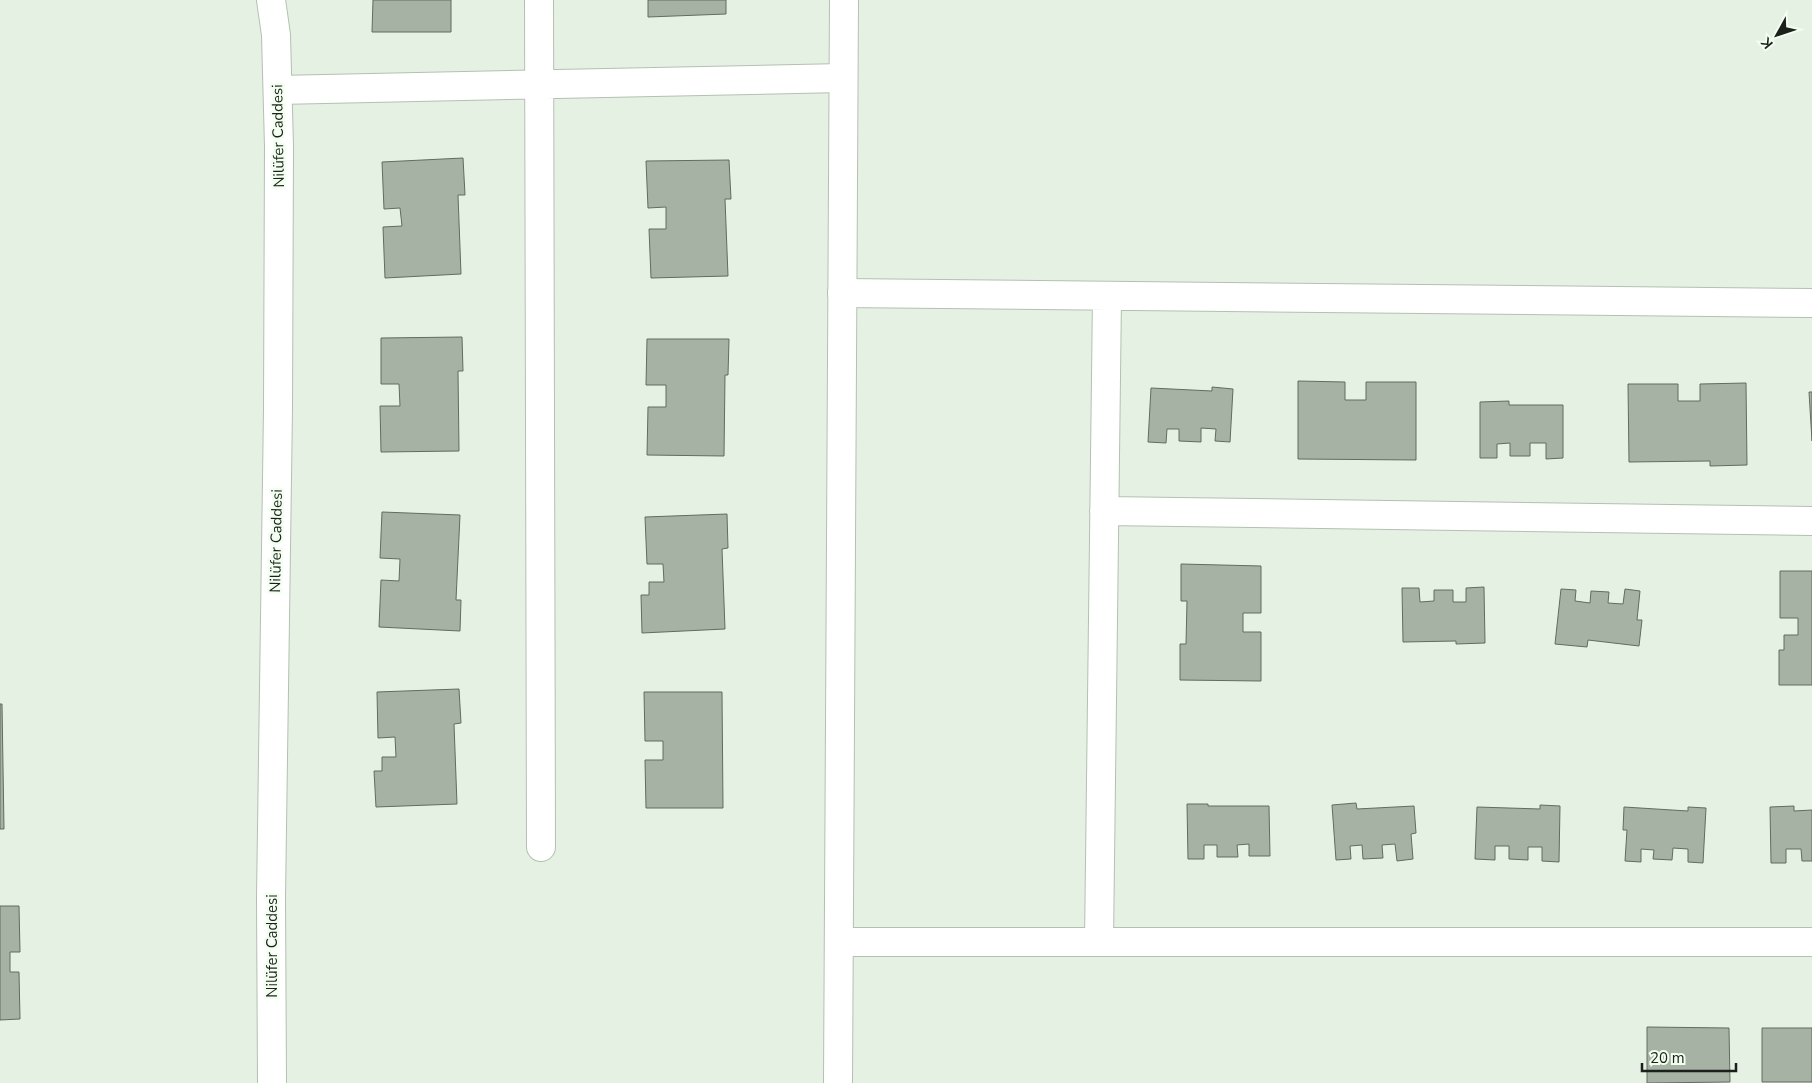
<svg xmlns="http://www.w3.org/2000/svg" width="1812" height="1083" font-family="'Nunito Sans',sans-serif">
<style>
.building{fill:#a6b2a4;stroke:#626c5f}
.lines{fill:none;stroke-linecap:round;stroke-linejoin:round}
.minor-casing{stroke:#b4c0b2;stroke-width:30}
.tertiary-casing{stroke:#b4c0b2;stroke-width:30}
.minor{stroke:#fff;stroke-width:28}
.tertiary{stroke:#fff;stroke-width:28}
.labels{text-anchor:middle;stroke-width:5;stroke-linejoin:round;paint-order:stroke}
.street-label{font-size:15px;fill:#1b201a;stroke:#f2feef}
</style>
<rect width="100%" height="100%" fill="#e5f1e2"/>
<path class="building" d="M373,0H451V32H372Z
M648,0H726V14L648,17Z
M463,158L465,195H458L461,274L385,278L383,227L402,226L400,208L384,209L382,162Z
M729,160L731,199H725L728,276L651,278L649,229H666V207L648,208L646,161Z
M462,337L463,371H458L459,451L381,452L380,406H400L399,384H381V338Z
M647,339H729L728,375H725L724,456L647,455L648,407H666V385H646Z
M1298,381L1345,382V400H1366V382H1416V460L1298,459Z
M1746,383L1747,465L1710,466V461L1629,462L1628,384H1678V401H1700V384Z
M1212,387L1233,389L1230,442L1215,441L1216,429L1201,428V442L1179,441V429H1167L1166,443L1148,442L1151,388L1212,391Z
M1809,392H1812V441Z
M1509,401V405H1563V458L1546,459V443H1530V456H1510V443L1497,444V458H1480V402Z
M382,512L460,515L456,600H461L460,631L379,627L381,580L399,581L400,559L380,558Z
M727,514L728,548L722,549L725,629L642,633L641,595H649V582H664L663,564H647L645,517Z
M1181,564L1261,566V613H1243V632H1261V681L1180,680V644H1186L1187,601H1181Z
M1780,571H1812V685H1779V650H1784V635H1798V618H1780Z
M1484,587L1485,643L1456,644V641L1403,642L1402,588H1419L1420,602L1434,601V590H1453V602H1466V588Z
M1561,589L1576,590L1575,601L1590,603L1591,591L1609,592L1608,603L1623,604L1625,589L1640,591L1637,620H1642L1639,646L1588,640L1587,647L1555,644Z
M459,689L461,723L454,724L457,804L376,807L374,771H382V757H396L395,737L378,738L377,692Z
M644,692H722L723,808H646L645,760H663V741H645Z
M0,704H2L4,829H0Z
M1356,803L1357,809L1414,806L1416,833L1411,834L1413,859L1397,861L1395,844L1382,845L1383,858L1363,859L1362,845L1350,846L1351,859L1336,860L1332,805Z
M1187,804H1208V806H1269L1270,856H1249V844L1237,845L1238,857H1217V845H1204V859H1188Z
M1540,805L1560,806L1559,862L1542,861V847H1528V860L1509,859V846H1495V860L1475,859L1477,807L1540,809Z
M1794,806V811L1812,810V861H1802L1801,849H1786V863H1771L1770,807Z
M1624,807L1688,811V807L1706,808L1703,863L1688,862V849L1673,848L1672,860L1653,859L1654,850L1641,849V862L1625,861L1627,830H1623Z
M0,906H19L20,952H10V972H19L20,1019L0,1020Z
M1647,1027L1729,1028L1730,1082L1647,1083Z
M1762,1028H1812V1082H1762Z"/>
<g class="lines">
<defs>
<path id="minor" d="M539,0L541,847
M278,90L843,78
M842,293L1812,303
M1104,511L1812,521
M839,942H1812
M1099,942L1107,296"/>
<path id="tertiary" d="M271,0L276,35L279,147L278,409L271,898L272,1083
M838,1083L844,0"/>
</defs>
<use href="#minor" class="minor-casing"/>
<use href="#tertiary" class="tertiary-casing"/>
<use href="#minor" class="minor"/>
<use href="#tertiary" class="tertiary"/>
</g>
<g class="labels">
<g class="street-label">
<text transform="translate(278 136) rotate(-91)" y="5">Nilüfer Caddesi</text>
<text transform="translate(276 541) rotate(-89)" y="5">Nilüfer Caddesi</text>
<text transform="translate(272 946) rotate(-90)" y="5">Nilüfer Caddesi</text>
</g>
</g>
<g transform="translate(1777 35) rotate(230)" stroke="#f2feef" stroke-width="4" paint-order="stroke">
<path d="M0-4L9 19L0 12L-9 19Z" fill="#1b201a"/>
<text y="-8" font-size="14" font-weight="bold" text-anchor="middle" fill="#1b201a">K</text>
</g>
<path d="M1642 1063v8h94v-8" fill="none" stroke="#1b201a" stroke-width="2.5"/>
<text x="1650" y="1063" font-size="15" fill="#1b201a" stroke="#f2feef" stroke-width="4" paint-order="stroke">20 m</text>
</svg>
